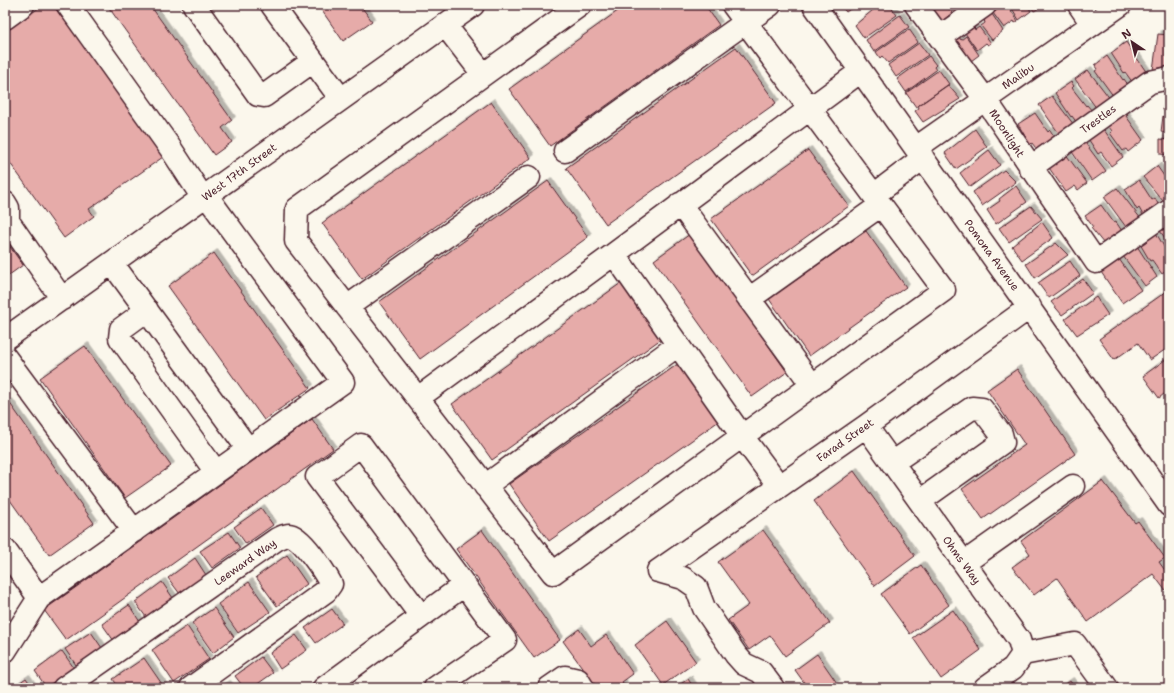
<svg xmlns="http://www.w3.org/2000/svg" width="1174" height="693" font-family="'Shantell Sans',sans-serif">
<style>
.building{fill:#e6aba9;stroke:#4a1f2b;filter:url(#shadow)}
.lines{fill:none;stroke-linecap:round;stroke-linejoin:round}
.minor-casing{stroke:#4a1f2b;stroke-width:25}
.minor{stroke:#fbf7ec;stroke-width:22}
.labels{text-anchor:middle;stroke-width:3;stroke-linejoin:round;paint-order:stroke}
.street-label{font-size:11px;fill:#4a1f2b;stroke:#fbf7ec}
</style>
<defs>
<filter id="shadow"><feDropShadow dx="3.5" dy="-3.5" stdDeviation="0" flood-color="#0004"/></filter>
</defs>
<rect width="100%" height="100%" fill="#fbf7ec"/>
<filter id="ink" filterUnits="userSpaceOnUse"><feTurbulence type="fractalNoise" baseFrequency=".025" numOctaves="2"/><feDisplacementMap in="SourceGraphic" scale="8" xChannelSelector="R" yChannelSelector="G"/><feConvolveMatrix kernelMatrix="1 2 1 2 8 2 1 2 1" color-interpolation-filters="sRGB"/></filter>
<g filter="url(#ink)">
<path class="building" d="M43,5H53L62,18L63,17L163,157L89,209L94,216L64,238L5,156V95L9,92L5,86V32Z
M107,5H150L232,120L222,128L232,142L214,155Z
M318,5H369L363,9L372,21L343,41Z
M626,5H705L719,25L550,146L509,89Z
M840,5H856L846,12Z
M879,5H893L894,7L892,9L897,15L864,38L855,25Z
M924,5H947L952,13L937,25Z
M949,5H965L954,13Z
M1010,5H1027L1031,11L1019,20Z
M1030,5H1045L1034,11Z
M1008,6L1018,21L1015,23L1014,21L1004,28L993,13L1001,7L1003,9Z
M992,14L1003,31L992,40L981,26L985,23L984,20Z
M900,15L909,27L874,52L866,40Z
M974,27L975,30L979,27L991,43L988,45L986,43L977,50L965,33Z
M909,29L918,42L888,63L882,56L880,58L876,52Z
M1158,34L1169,35V71L1153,70Z
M966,36L979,55L967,64L952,43L959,37L961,40Z
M1126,42L1147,73L1133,83L1125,72L1124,73L1111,53Z
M919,43L928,55L896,77L888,65Z
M736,47L776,103L606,224L566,168Z
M929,56L936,65L934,67L936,70L906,92L897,79Z
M1107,56L1123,80L1124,79L1129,86L1114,97L1095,71L1098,69L1095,65Z
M939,70L949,84L916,107L906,93Z
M1088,70L1111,100L1097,109L1075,79Z
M1071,82L1074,86L1072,88L1086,106L1087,105L1093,112L1077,123L1072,116L1071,117L1055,93Z
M948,85L960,99L923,122L915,111L919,108L918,106Z
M1165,90L1169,91V111L1163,110Z
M1052,96L1074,125L1060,135L1039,105Z
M491,102L531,158L362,279L322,223Z
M1125,110L1128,115L1126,116L1143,140L1128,152L1126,149L1123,151L1110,133L1112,131L1106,123Z
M1035,113L1048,132L1050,130L1056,139L1038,151L1032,143L1030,145L1018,124Z
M1163,116L1169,117V134L1161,132Z
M1102,127L1123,157L1111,166L1101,152L1098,154L1087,137Z
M975,129L987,147L956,169L945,153Z
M1160,139L1169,140V155L1160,154Z
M1083,140L1106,171L1092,181L1070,149Z
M808,150L849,206L752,276L711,219Z
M989,150L1000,165L970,187L960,173Z
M1065,153L1087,183L1078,190L1075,186L1066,192L1047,165Z
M1157,166L1164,176L1166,174L1169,179V197L1163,201L1143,177Z
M1004,170L1016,182L982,206L973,192Z
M1139,180L1152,200L1155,198L1158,204L1143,215L1139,208L1137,210L1125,189Z
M548,181L588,237L420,359L379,302Z
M1016,186L1027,202L996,224L987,210L1000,201L999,199Z
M1117,188L1141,219L1134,225L1132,223L1126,227L1104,197Z
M1101,205L1114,223L1116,222L1122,231L1104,244L1091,228L1093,227L1085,216Z
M1031,206L1042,219L1009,242L999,228Z
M1042,222L1053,238L1022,260L1012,246Z
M1169,223V247L1166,242L1167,241L1158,228Z
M866,231L906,287L809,356L769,299Z
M1156,233L1169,255V269L1162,274L1152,260L1150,261L1140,244Z
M690,234L787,372L752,397L654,260Z
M5,240L23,265L5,278Z
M1056,243L1068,255L1035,278L1026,264Z
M1137,246L1157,277L1145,286L1123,256Z
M214,253L310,388L264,420L168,286Z
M1119,259L1141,290L1122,303L1101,272Z
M1070,261L1080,276L1049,298L1038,283Z
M1083,279L1093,293L1062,315L1051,302Z
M621,283L661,339L492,460L452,404Z
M1167,291L1169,294V347L1150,360L1138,343L1114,360L1099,339Z
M1096,297L1108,315L1077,335L1065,319Z
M85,346L171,466L125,498L40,378Z
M1169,357V390L1159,398L1143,376Z
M678,364L719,421L549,541L509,484Z
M1017,369L1075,454L983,519L962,489L1025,445L987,390Z
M9,402L94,523L49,555L5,493V405Z
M312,419L333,449L66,640L44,610Z
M854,471L915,556L875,586L814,501Z
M1103,481L1135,523L1138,521L1165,558L1159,562L1169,576V587L1165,590L1153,574L1088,622L1057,578L1034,595L1012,567L1030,554L1021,541Z
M261,508L273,525L246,544L234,527Z
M482,530L560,640L534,658L456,549Z
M763,530L830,623L785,656L770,635L749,650L728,620L749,605L718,562Z
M229,532L240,548L212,568L200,551Z
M287,555L307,584L277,606L256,577Z
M195,558L206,575L180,594L168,578Z
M921,565L949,605L910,634L881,594Z
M162,582L173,598L146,617L135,602Z
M249,582L270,612L238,633L218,604Z
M129,605L140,622L114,641L102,624Z
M214,608L234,637L213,653L192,623Z
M332,609L343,624L316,643L305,628Z
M953,610L981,650L941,679L913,638Z
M667,621L696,662L663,685L635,645Z
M187,626L209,659L174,683L152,650Z
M579,629L591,646L606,635L633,674L622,682L624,685L620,688H597L563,641Z
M91,632L102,648L76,665L65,649Z
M296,635L307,650L280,669L270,653Z
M62,651L74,668L46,687L35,671Z
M817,654L837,683L830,688H808L795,670Z
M261,657L273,673L252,688H244L235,676Z
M144,658L164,687L119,688L113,679Z
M26,678L33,688H12Z
M688,679L694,688H675Z
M1070,681L1075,688H1060Z
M227,684L230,688H220Z"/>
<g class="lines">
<defs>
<path id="minor" d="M68,5L171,149L203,198
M194,5L258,95L264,96L313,61
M272,5L341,99
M580,5L297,209L296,241L553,573L944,290L733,5
M814,5L1169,505
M916,5L985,99L1096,262L1169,211
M1079,5L1092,24
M5,18L23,5
M445,25L483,74
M940,37L985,5
M916,148L1120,5
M565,151L770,5
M1030,168L1150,82L1169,78
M874,195L923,158
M5,203L8,208V221L62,299
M680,204L812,385
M112,263L248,449
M749,299L881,205
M347,307L529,177
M147,310L121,329L120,338L216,472
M5,339L473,5
M5,357L134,531
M418,398L614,254
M866,426L1019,640L1023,654L1013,668L985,688
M892,463L972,408L982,409L1001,434L1003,442L920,501
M485,486L678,345
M779,486L742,436L614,254L861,71
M5,550L39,598L343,382L206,195
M964,563L1073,486
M658,571L866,426L1030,307
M658,571L683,578L696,587L704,608L736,655L744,664L761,672L773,688
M421,616L317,477L361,445L505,640L435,688
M5,651L39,598
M1023,654L1075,644L1107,688
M64,688L277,539C280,538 285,535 289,535C301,535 325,573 331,584L326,591L191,688
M324,688L464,585
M549,688L565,677L578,680L583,688"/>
</defs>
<use href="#minor" class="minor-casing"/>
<use href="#minor" class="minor"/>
</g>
</g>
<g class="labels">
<g class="street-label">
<text transform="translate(1018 76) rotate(-35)" y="4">Malibu</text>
<text transform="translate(1098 119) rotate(-36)" y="4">Trestles</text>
<text transform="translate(1007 133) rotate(57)" y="4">Moonlight</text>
<text transform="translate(239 172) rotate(-36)" y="4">West 17th Street</text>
<text transform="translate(992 255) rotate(54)" y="4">Pomona Avenue</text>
<text transform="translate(845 440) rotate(-35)" y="4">Farad Street</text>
<text transform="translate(962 560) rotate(54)" y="4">Ohms Way</text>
<text transform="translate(245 562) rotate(-35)" y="4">Leeward Way</text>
</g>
</g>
<rect width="1174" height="693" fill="none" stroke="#fbf7ec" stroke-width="20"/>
<rect x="10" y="10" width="1154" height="673" fill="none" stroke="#4a1f2b" stroke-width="1.5" filter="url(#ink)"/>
<g transform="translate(1132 42) rotate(325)" stroke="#fbf7ec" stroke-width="3" paint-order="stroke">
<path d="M0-3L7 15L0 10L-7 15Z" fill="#4a1f2b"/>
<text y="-6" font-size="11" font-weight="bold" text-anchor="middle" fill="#4a1f2b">N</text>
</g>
</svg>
